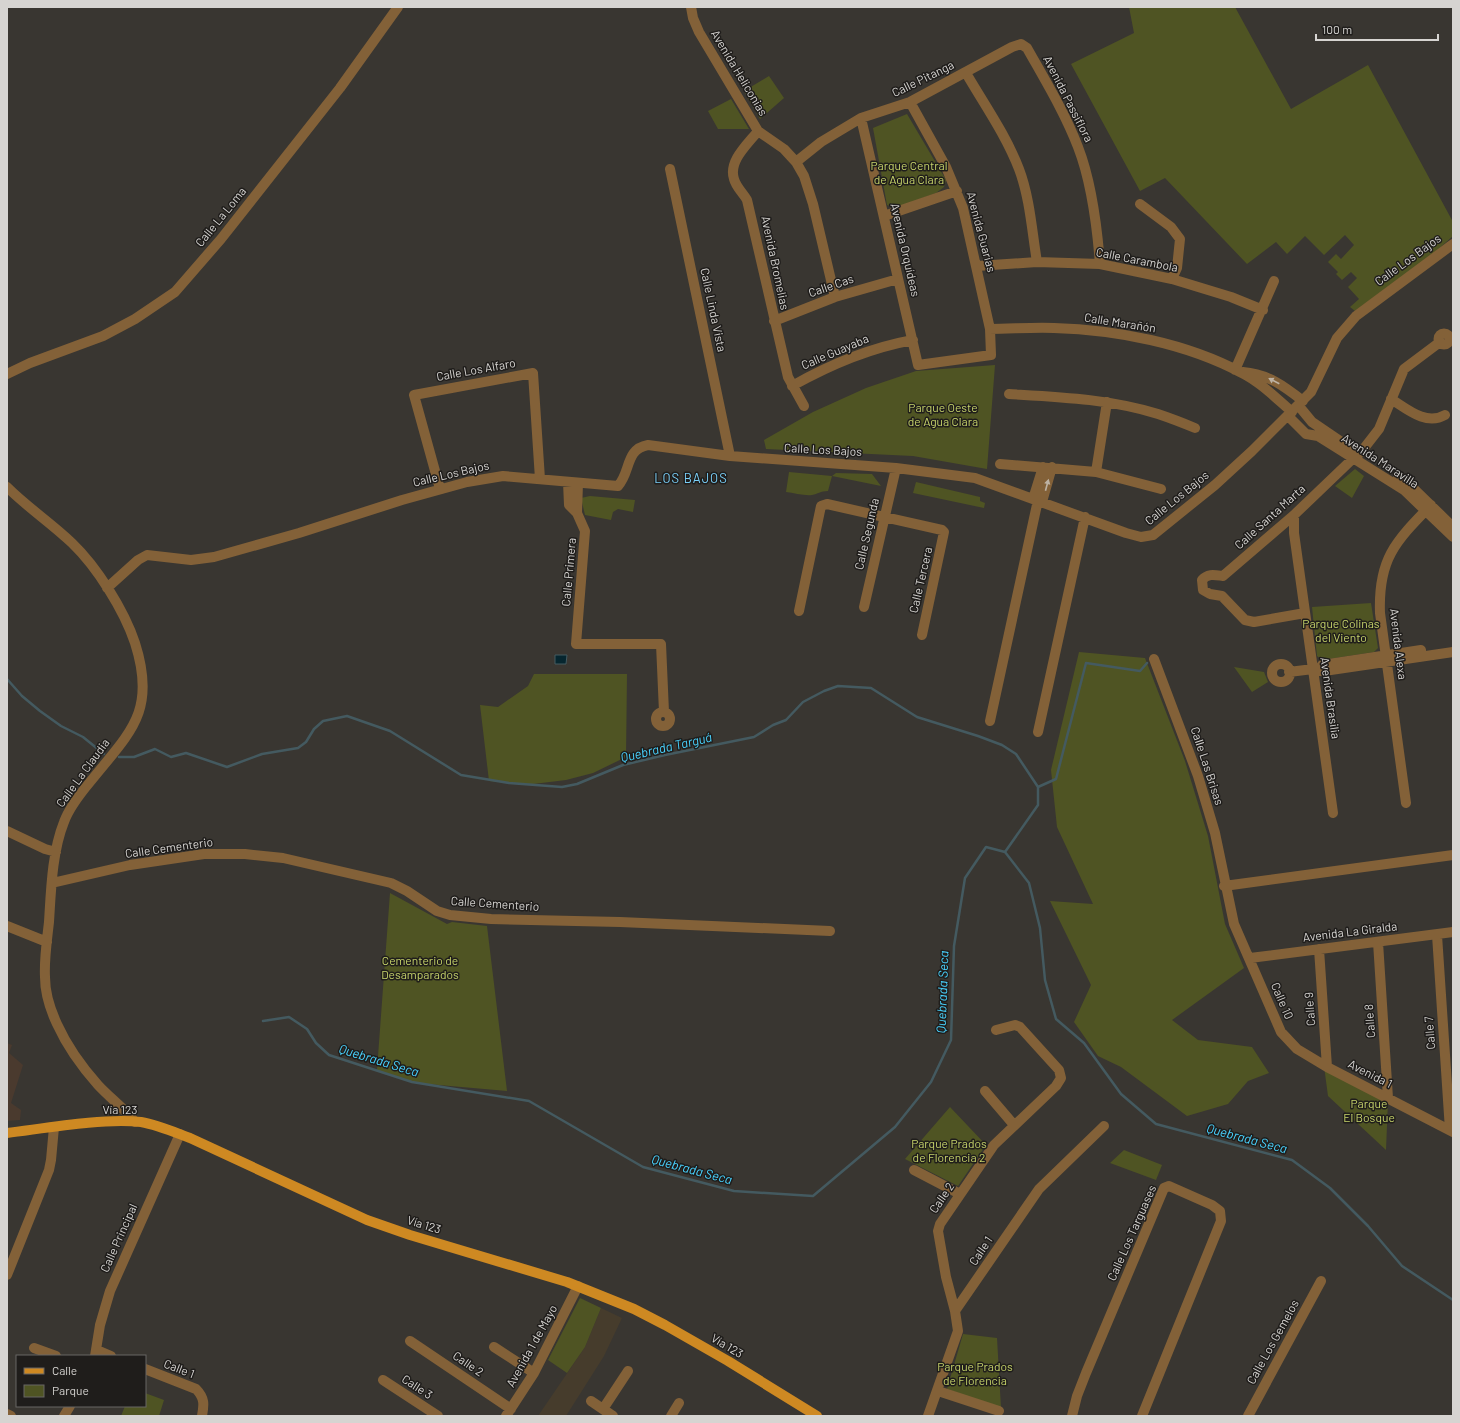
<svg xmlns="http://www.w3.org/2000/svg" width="1460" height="1423" font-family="Barlow,sans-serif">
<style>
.industrial{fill:#463c2c}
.education{fill:#4a3a2e}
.green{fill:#4f5423}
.water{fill:#06262f;stroke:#445a60}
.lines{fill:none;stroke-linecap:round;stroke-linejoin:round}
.stream{stroke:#445a60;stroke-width:2.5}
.minor{stroke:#836138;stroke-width:10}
.major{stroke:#ce8922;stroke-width:10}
.oneway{fill:#bdb2a3}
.labels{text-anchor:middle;stroke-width:3;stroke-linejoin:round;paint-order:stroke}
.street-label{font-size:12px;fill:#d6d4d1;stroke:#1f1d1b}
.park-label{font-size:12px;fill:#c6d36a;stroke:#1f1d1b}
.neighbourhood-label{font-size:13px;letter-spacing:1px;fill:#7acff7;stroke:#1f1d1b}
.water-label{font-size:13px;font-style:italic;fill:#49d3ff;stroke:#1f1d1b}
</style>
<rect width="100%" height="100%" fill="#393631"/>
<path class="industrial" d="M601,1308L622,1318L604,1356L566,1416H538L585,1347Z"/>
<path class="education" d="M7,1043L12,1045L9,1053L23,1065L11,1103L21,1110L20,1120L7,1121Z"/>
<path class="green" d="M1129,7H1235L1291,109L1368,65L1453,222V236L1434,253L1355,311L1350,307L1359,299L1348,287L1357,278L1351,272L1342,280L1336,274L1338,272L1328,262L1336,254L1341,259L1354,245L1345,235L1324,255L1305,236L1287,254L1276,242L1247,264L1165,178L1140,191L1071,64L1134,33Z
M769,76L784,98L760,119L744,91Z
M731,99L749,129H718L708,111Z
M907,114L946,180L944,187L936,193L895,208L887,205L873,128Z
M995,365L987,469L913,456L766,449L764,440L813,412L866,388L916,371Z
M1355,469L1364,476L1352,498L1335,486Z
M789,472L832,476L836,473L872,474L881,486L832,476L828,491C820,491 818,494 812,495C805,496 794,493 786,492Z
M916,482L980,497V501L985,503L984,508L913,493Z
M590,496L635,500L633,512L618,509L613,512L611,520L585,515L581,498Z
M1371,603L1378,648L1374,652L1322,660L1317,656L1312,607Z
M1079,652L1145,658L1185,761L1208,836L1225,924L1244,968L1172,1020L1198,1040L1252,1047L1269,1073L1248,1081L1228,1104L1187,1116L1121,1067L1098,1056L1074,1022L1091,985L1050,901L1093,904L1057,827L1051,770Z
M1234,667L1264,672L1268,682L1252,692Z
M534,674H627L626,757L593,773L566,780L525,785L489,781L480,705L498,707L528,686Z
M390,893L447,924L452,922L487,926L507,1091L416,1083L377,1070Z
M1324,1066L1388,1101L1386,1150L1328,1096Z
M950,1107L986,1145L958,1186L905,1159Z
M1124,1150L1162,1165L1156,1180L1110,1163Z
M580,1298L601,1308L585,1347L567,1373L548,1360Z
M963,1334L997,1338L1001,1408L947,1389Z
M145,1393L164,1400L159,1416H121L125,1406H145Z"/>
<path class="water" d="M555,655H567L566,664H555Z"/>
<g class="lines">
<path class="stream" d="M7,679L22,696L40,711L61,726L83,737L104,754
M119,757H134L155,749L171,757L186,753L227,767L262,754L298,748L306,742L314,729L323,721L347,716L390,731L461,775L509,783L562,787L577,784L623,765L665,755L754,737L773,725L786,720L803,702L824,691L838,686L871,688L917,717L978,736L1002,745L1016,754L1038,787V805L1005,852
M1038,787L1056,779L1086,663L1140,671L1147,663
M263,1021L289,1017L307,1029L316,1043L329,1055L412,1082L529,1101L643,1167L734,1191L813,1196L895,1127L931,1082L951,1040L954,946L965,878L986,847L1005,852L1029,883L1040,928L1045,980L1056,1019L1084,1043L1121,1094L1156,1124L1292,1160L1330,1188L1368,1226L1402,1266L1453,1300"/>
<path class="minor" d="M691,7L693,18L699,32L758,131L784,149L796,162L804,176L813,204L835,297
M966,73C984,104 1006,135 1019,169C1030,198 1032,232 1037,262
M861,118L918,365L991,355L990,329L963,208L946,167L910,102
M758,131C748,144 728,161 734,179C736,187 743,193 747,200L788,377L804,406
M796,162L821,142L861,118L910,102L1012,47L1021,44L1027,48C1045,80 1065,113 1078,147C1092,183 1097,225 1100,264
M670,169L730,456
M1140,204L1171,227L1180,239L1177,268L1172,279
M884,216L957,191
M977,266L1037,262L1100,264L1172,279L1231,297L1263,310
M774,321L835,297L898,279
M990,329C1011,329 1033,327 1054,328C1117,330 1186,343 1242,373C1260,382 1276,398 1292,412
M1438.5 339a5.5 5.5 0 1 1 11 0a5.5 5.5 0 1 1-11 0Z
M1235,370L1274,281
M1243,372C1268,374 1284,386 1303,401
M7,374L30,363L103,336L135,319L175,292L221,239L340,88L398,7
M792,386C831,364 869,348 913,340
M1009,394C1059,397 1110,399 1158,414C1170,418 1183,423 1195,428
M1391,399C1407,409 1426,426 1445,415
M1298,405L1312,422L1359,454
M1288,416L1306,434L1318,436L1404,490L1453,537
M1000,464L1096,472L1161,489
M1096,472L1107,402
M1398,478L1411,486L1453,527
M568,482L569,505L577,513L585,531L576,644H661L664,712
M7,487C27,507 51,523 72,543C97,567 124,610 135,643C157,712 130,732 90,782C80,794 69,808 64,822C52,852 51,890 49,922C47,940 44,959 45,977C45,993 50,1009 57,1024C67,1046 82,1067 98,1085C110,1098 124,1108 135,1122
M440,489L414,395L533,373L540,479
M1033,499L1043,467
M1042,502L1052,467
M577,513L578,483
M1294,515V533L1333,813
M107,588L138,560L147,555L191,560L214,557L299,533L402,500L467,482L503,476L618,486C631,472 625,449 648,445L730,456L896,468L975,478L1126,533L1141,537L1153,535L1215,485L1252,451L1311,392L1337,338L1356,316L1453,244
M864,607L896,468
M799,611L821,506L827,504L942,530L944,532L922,635
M1305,613L1254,622L1245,620L1222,596L1210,594L1203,590L1202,580C1208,573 1215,575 1223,576L1294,515L1365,447L1379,429L1404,369L1440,342
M1154,659L1198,776L1215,833L1234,924L1281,1032L1297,1049L1327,1067L1453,1132
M1272 673a9 9 0 1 1 18 0a9 9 0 1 1-18 0Z
M1322,665L1421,650
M1289,672L1313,669L1324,671L1453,652
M656 719a7 7 0 1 1 14 0a7 7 0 1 1-14 0Z
M990,721L1038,500
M1038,732L1085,517
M1406,803L1380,613C1378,559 1395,542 1431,505
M7,831L45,849L56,852
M52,883L130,865L204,854H245L283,858L391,883L407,891L437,911L450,915L491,919L620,922L830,931
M1224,886L1453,855
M7,926L47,942
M1437,935L1450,1130
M1378,942L1388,1098
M1319,949L1327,1067
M1250,958L1453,932
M985,1091L1014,1125
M914,1170L960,1194
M7,1275L49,1170L51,1160L54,1127
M955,1311L1039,1189L1104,1126
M410,1341L511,1409
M494,1347L534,1373
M34,1348L56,1356
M97,1350L111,1356
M95,1356L100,1325L110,1291L180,1134
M145,1369L196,1389C205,1398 204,1405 202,1416
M383,1380L438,1416
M938,1391L999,1411
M591,1401L613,1416
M603,1409L628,1371
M7,1414L11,1416
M64,1416L70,1406
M506,1416L534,1373L578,1286
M671,1416L679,1403
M928,1416L958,1331L955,1311L946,1277L938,1231L940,1224L994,1145L1056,1086L1061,1078L1059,1070L1020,1027L1015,1025L996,1030
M1072,1416L1077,1396L1086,1373L1164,1188L1169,1186L1212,1205L1220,1211L1221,1221L1142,1416
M1248,1416L1321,1281"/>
<path class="major" d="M7,1133C47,1128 102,1118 141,1122C158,1125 174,1132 190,1138L367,1220L410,1235L567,1282L634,1309L665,1325L728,1361L817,1416"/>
</g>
<defs><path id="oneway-solid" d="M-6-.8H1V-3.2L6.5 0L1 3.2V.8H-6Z"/></defs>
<g class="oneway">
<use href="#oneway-solid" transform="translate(1274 381) rotate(-153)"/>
<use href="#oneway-solid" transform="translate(1047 485) rotate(-75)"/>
</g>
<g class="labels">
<g class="street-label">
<text transform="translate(739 73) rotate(59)" y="4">Avenida Heliconias</text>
<text transform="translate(923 79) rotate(-26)" y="4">Calle Pitanga</text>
<text transform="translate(1068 99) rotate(63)" y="4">Avenida Passiflora</text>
<text transform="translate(221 217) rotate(-51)" y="4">Calle La Loma</text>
<text transform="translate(981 232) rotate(75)" y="4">Avenida Guarias</text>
<text transform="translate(905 250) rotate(77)" y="4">Avenida Orquídeas</text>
<text transform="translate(1137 260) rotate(11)" y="4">Calle Carambola</text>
<text transform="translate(1408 260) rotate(-36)" y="4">Calle Los Bajos</text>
<text transform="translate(775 263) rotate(78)" y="4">Avenida Bromelias</text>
<text transform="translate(831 286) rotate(-19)" y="4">Calle Cas</text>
<text transform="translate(713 310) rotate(78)" y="4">Calle Linda Vista</text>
<text transform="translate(1120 323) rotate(9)" y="4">Calle Marañón</text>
<text transform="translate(835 352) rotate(-23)" y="4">Calle Guayaba</text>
<text transform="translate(476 370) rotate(-10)" y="4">Calle Los Alfaro</text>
<text transform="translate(823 450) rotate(3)" y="4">Calle Los Bajos</text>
<text transform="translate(1380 461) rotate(33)" y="4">Avenida Maravilla</text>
<text transform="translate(451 474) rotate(-13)" y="4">Calle Los Bajos</text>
<text transform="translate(1177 498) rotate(-39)" y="4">Calle Los Bajos</text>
<text transform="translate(1270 517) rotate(-42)" y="4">Calle Santa Marta</text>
<text transform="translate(867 534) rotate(-77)" y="4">Calle Segunda</text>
<text transform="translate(569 572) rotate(-85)" y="4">Calle Primera</text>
<text transform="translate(921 580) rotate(-77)" y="4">Calle Tercera</text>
<text transform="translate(1398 644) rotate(83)" y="4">Avenida Alexa</text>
<text transform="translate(1330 698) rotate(82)" y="4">Avenida Brasilia</text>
<text transform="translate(1207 766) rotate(72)" y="4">Calle Las Brisas</text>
<text transform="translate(83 773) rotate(-54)" y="4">Calle La Claudia</text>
<text transform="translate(169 848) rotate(-8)" y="4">Calle Cementerio</text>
<text transform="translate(495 904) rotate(4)" y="4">Calle Cementerio</text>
<text transform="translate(1350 932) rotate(-7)" y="4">Avenida La Giralda</text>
<text transform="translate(1282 1001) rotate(67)" y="4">Calle 10</text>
<text transform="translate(1310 1009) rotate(-94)" y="4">Calle 9</text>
<text transform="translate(1370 1021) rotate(-94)" y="4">Calle 8</text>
<text transform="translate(1430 1033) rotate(-94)" y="4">Calle 7</text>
<text transform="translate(1370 1074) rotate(27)" y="4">Avenida 1</text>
<text x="120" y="1114">Vía 123</text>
<text transform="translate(942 1198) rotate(-56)" y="4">Calle 2</text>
<text transform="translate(424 1225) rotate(17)" y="4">Vía 123</text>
<text transform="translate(1132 1233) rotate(-66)" y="4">Calle Los Targuases</text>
<text transform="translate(119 1238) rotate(-66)" y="4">Calle Principal</text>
<text transform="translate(981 1251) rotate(-56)" y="4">Calle 1</text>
<text transform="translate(1273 1342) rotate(-61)" y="4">Calle Los Gemelos</text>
<text transform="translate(532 1346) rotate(-61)" y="4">Avenida 1 de Mayo</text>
<text transform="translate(727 1346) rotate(31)" y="4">Vía 123</text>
<text transform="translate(468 1364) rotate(34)" y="4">Calle 2</text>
<text transform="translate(179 1369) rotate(21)" y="4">Calle 1</text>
<text transform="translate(417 1387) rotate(33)" y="4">Calle 3</text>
</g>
<g class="park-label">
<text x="909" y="170">Parque Central<tspan x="909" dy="14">de Agua Clara</tspan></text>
<text x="943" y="412">Parque Oeste<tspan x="943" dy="14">de Agua Clara</tspan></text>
<text x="1341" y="628">Parque Colinas<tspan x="1341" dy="14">del Viento</tspan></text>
<text x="420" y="965">Cementerio de<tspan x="420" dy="14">Desamparados</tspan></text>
<text x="1369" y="1108">Parque<tspan x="1369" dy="14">El Bosque</tspan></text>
<text x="949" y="1148">Parque Prados<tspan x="949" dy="14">de Florencia 2</tspan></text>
<text x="975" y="1371">Parque Prados<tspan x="975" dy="14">de Florencia</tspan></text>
</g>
<g class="neighbourhood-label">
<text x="691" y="483">LOS BAJOS</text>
</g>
<g class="water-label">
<text transform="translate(666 747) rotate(-13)" y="5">Quebrada Targuá</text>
<text transform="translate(942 992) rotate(-88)" y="5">Quebrada Seca</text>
<text transform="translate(379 1060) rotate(17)" y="5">Quebrada Seca</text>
<text transform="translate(1247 1138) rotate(15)" y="5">Quebrada Seca</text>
<text transform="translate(692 1169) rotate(15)" y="5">Quebrada Seca</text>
</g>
</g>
<rect width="1460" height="1423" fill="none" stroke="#d6d4d1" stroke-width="16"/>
<rect x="16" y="1355" width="130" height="52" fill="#1f1d1b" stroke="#686664"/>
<rect x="24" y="1368" width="20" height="6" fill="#ce8922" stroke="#686664"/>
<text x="52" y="1375" font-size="12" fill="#d6d4d1">Calle</text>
<rect x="24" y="1385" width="20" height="12" fill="#4f5423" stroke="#686664"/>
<text x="52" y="1395" font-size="12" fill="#d6d4d1">Parque</text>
<path d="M1316 34v6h122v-6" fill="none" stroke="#d6d4d1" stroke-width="2"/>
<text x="1322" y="34" font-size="12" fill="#d6d4d1" stroke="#1f1d1b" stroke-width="3" paint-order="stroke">100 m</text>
</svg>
